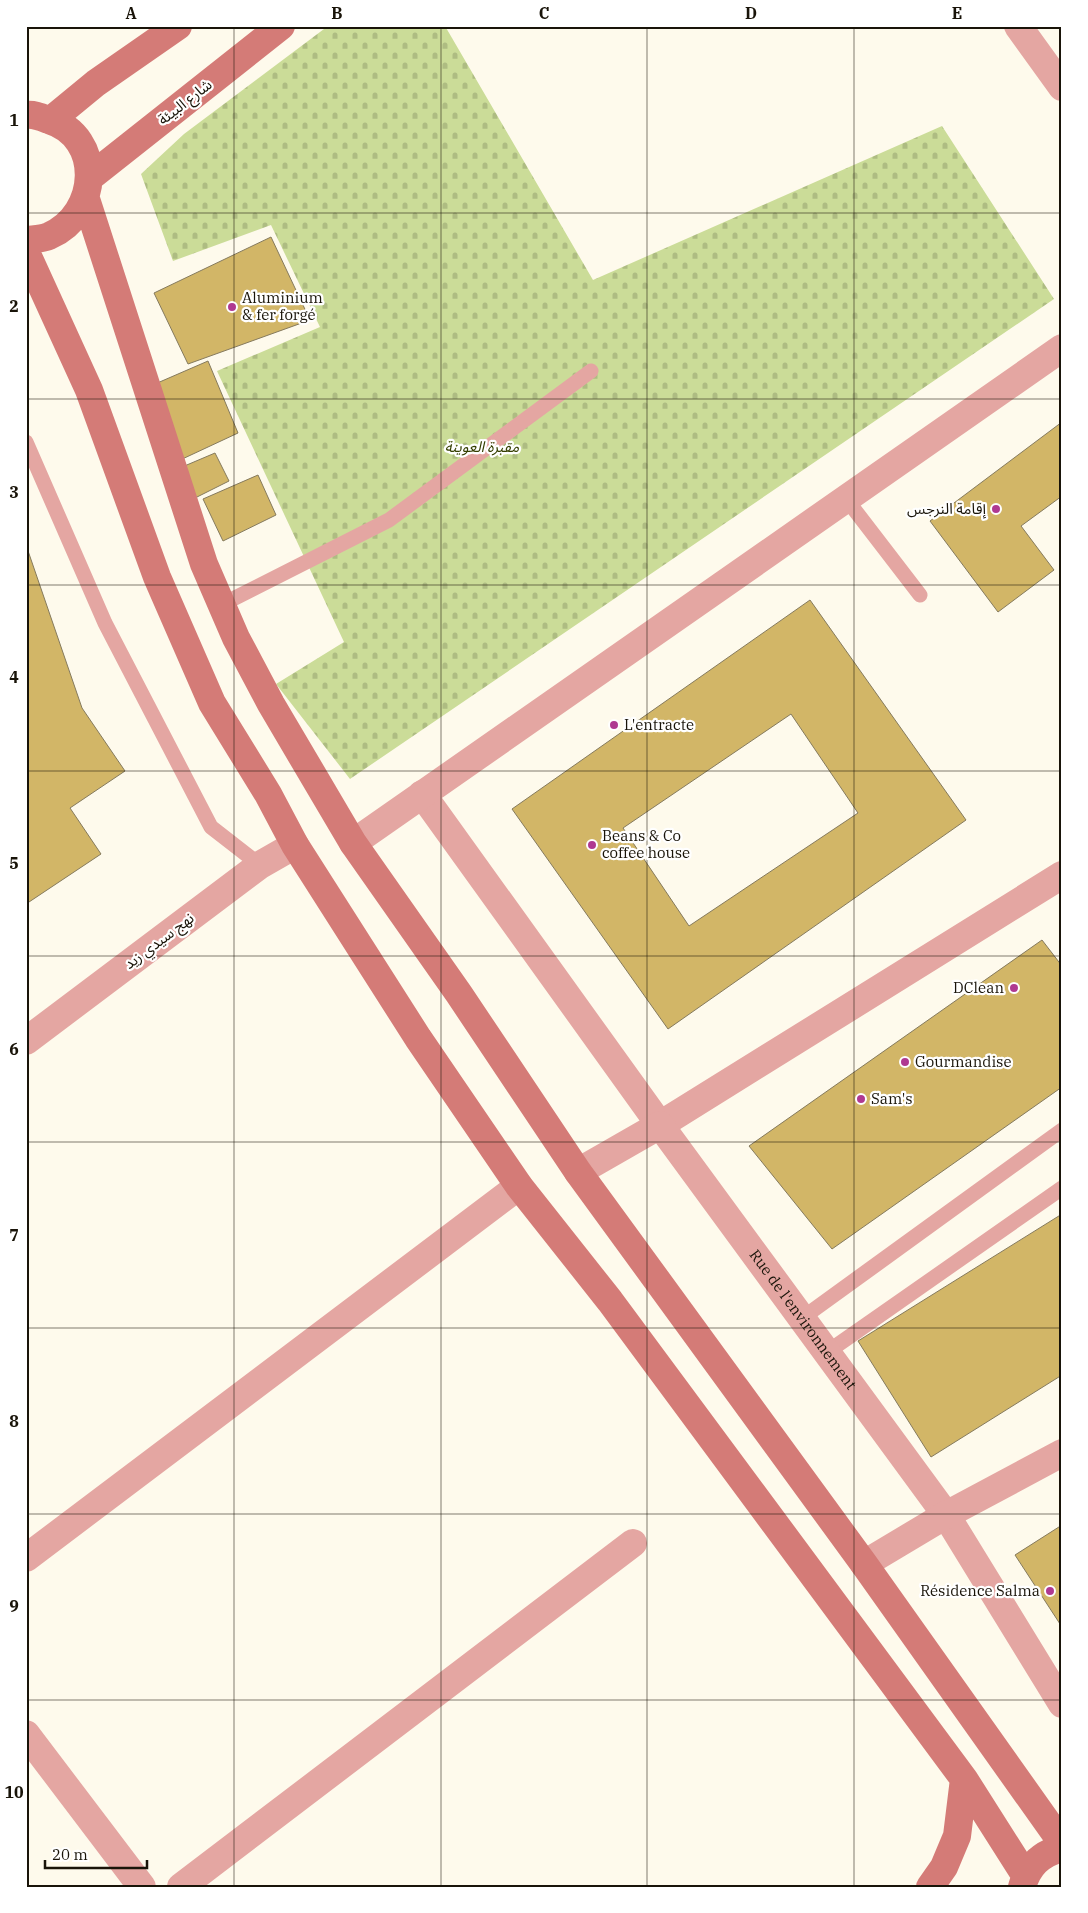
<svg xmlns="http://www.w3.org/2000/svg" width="1088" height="1913" font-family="'IBM Plex Serif','Noto Sans Arabic',serif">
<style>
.cemetery{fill:url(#cemetery-stones)}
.building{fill:#d2b667;stroke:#857a5d;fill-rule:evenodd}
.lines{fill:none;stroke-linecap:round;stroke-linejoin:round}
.lane{stroke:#e4a6a2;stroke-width:15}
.street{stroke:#e4a6a2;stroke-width:28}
.secondary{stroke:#d47b77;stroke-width:28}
.grid{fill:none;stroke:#191409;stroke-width:1;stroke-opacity:0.55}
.poi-dot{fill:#af3991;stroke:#fff;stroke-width:2}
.labels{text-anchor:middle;stroke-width:4.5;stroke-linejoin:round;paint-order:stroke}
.street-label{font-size:15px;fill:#191409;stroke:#fff}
.poi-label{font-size:15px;fill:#191409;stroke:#fff;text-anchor:start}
.park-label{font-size:15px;font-style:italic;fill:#353f01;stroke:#fff}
.neatline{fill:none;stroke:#191409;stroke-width:2}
.grid-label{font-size:16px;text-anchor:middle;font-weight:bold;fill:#191409}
</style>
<defs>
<pattern id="cemetery-stones" width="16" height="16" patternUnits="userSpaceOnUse" patternTransform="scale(1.25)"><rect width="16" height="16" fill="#cbdc98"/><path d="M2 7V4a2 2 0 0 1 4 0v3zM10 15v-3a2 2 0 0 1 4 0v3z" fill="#aebc82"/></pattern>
</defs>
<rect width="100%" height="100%" fill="#fefaec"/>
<path class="cemetery" d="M328,26H445L593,280L942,126L1054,299L350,779L276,684L344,642L217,371L320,327L271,225L173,261L141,174L184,134Z"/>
<path class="building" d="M271,237L310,320L188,364L154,293Z
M208,361L238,433L178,461L155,384Z
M1062,422V496L1021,526L1054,570L998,612L930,521Z
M215,453L229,481L189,501L175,470Z
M258,475L276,515L223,541L203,499Z
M26,545L82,708L125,771L70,808L101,854L26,904Z
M810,600L966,820L668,1029L512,809ZM791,714L858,813L689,926L623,828Z
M1042,940L1062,966V1087L832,1249L749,1146Z
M1062,1214V1375L931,1457L858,1341Z
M1062,1525V1627L1015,1555Z"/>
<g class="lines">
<path class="lane" d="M26,442L105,623L211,827L260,865
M847,500L920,595
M221,605L389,520L591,371
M801,1319L1062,1130
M826,1353L1062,1188"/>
<g class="street">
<path d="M1018,26L1062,87"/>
<path d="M422,794L660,1125L1062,875"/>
<path d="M353,843L1062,348"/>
<path d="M26,1041L260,865L295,845"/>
<path id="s1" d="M578,1172L660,1125L946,1515L1062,1704"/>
<path d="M26,1558L519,1186"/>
<path d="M864,1564L946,1515L1062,1453"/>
<path d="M26,1734L142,1887"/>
<path d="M181,1887L633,1543"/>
</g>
<path class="secondary" d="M26,115C34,114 41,117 49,120C104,137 100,214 49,236C43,239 33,239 26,240
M51,120L96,83L178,26
M89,178L281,26
M86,199L204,564L236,638L271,704L353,843L459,994L578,1172L864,1564L1062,1843
M26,252L89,390L157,577L212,703L268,794L295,845L418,1038L519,1186L610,1301L964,1779L1025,1875
M930,1887L944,1867L957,1836L964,1779
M1022,1887C1028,1866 1040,1854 1062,1848"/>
</g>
<path class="grid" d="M234,26V1887M441,26V1887M647,26V1887M854,26V1887M26,213H1062M26,399H1062M26,585H1062M26,771H1062M26,956H1062M26,1142H1062M26,1328H1062M26,1514H1062M26,1700H1062"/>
<g class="poi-dot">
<circle cx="232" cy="307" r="5"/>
<circle cx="996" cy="509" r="5"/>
<circle cx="614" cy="725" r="5"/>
<circle cx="592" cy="845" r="5"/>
<circle cx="1014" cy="988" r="5"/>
<circle cx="905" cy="1062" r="5"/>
<circle cx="861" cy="1099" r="5"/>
<circle cx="1050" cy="1591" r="5"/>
</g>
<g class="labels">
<g class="street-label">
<text transform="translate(185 102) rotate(-38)" y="5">شارع البيئة</text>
<text transform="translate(159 941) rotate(-37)" y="5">نهج سيدي زيد</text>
<text dy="5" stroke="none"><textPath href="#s1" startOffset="336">Rue de l'environnement</textPath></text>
</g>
<g class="poi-label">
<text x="242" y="303">Aluminium<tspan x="242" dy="17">&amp; fer forgé</tspan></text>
<text x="986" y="514" text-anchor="end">إقامة النرجس</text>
<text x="624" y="730">L'entracte</text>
<text x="602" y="841">Beans &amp; Co<tspan x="602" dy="17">coffee house</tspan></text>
<text x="1004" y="993" text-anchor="end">DClean</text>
<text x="915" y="1067">Gourmandise</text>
<text x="871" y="1104">Sam's</text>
<text x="1040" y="1596" text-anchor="end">Résidence Salma</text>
</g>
<g class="park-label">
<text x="482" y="452">مقبرة العوينة</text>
</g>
</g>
<rect width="1088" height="1913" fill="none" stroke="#ffffff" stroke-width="55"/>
<path d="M45 1860v8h102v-8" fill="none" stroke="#191409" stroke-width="2.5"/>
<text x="52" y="1860" font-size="15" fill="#191409" stroke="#ffffff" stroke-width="4" paint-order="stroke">20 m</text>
<rect x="28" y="28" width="1032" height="1858" class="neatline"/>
<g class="grid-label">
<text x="131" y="19">A</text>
<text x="337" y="19">B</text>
<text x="544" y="19">C</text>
<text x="751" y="19">D</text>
<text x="957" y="19">E</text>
<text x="14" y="126">1</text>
<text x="14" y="312">2</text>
<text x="14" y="498">3</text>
<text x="14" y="683">4</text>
<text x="14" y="869">5</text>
<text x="14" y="1055">6</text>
<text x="14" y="1241">7</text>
<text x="14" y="1427">8</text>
<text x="14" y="1612">9</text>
<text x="14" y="1798">10</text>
</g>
</svg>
